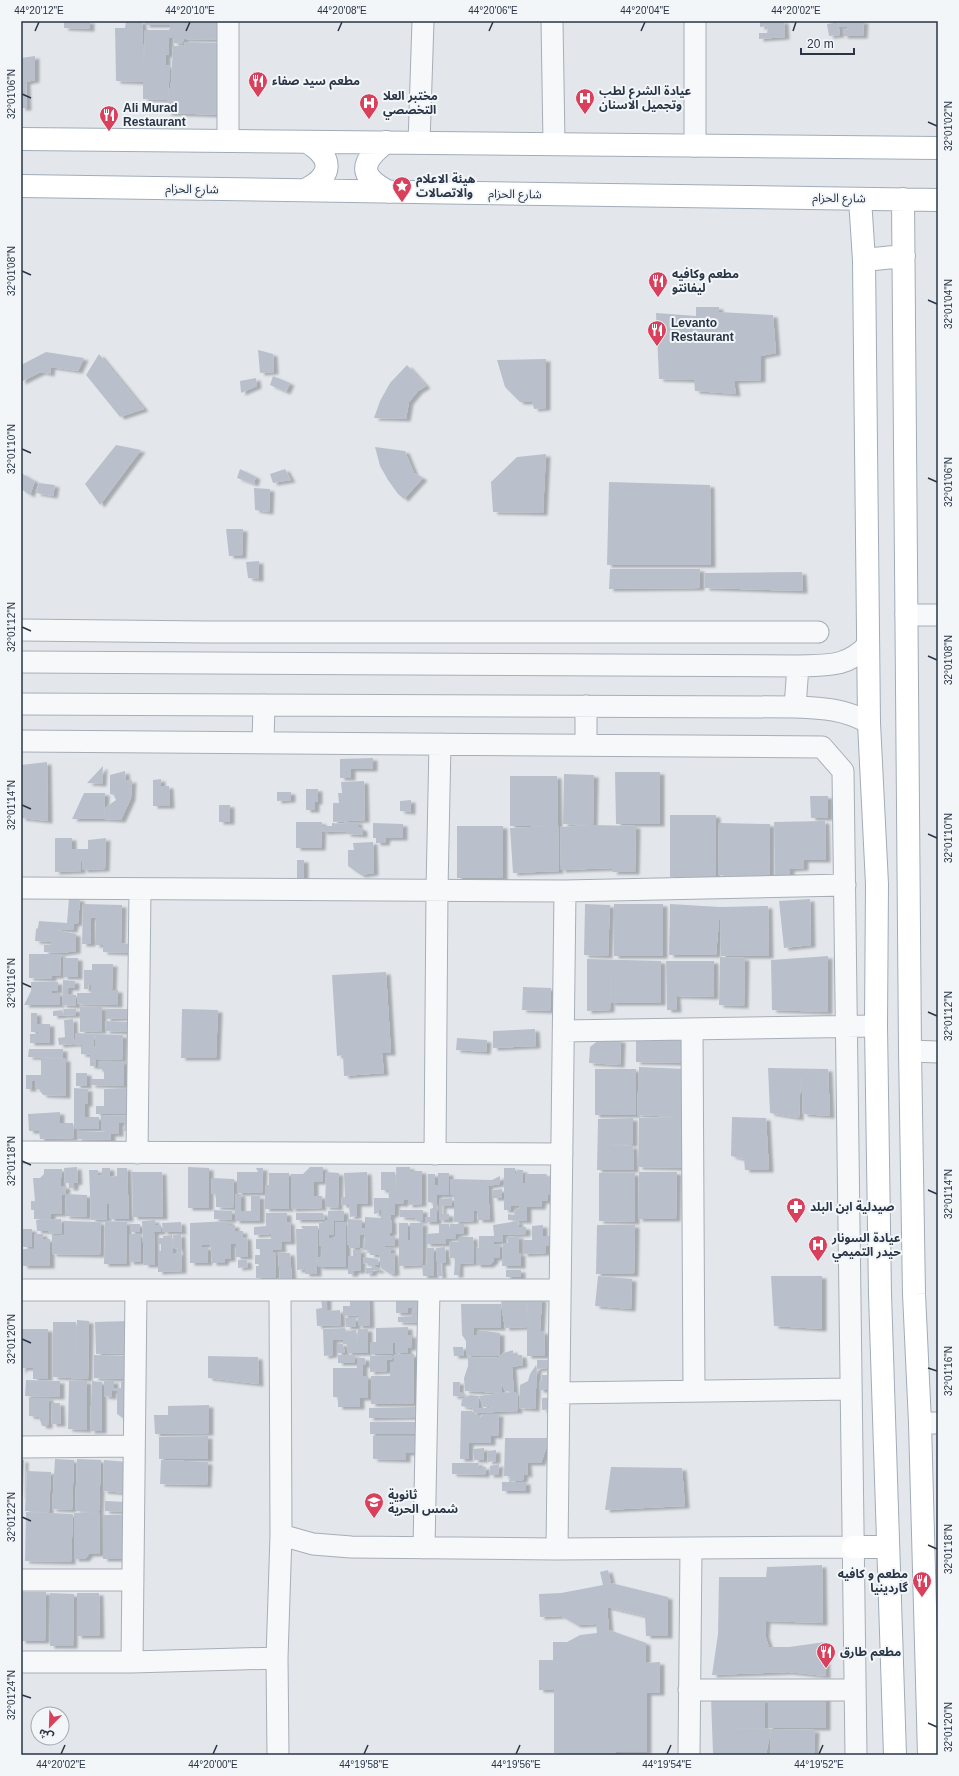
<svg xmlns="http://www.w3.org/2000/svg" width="959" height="1776" font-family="Helvetica,'Noto Sans Arabic',sans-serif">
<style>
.building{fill:#bac0cb;filter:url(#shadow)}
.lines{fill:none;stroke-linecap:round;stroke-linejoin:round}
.minor-casing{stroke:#a7aeb7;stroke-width:23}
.major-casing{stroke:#a1acb9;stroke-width:24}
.minor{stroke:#f7f8fa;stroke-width:21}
.major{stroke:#fff;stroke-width:22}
.ticks{fill:none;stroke:#293546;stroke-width:1.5}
.labels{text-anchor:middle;stroke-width:4;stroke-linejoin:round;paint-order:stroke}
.poi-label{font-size:12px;font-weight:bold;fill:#293546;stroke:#f3f6f9;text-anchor:start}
.street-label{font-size:12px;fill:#293546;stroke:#f3f6f9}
.neatline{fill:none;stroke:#293546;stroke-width:1.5}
.ticks-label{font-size:10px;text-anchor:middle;fill:#293546}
</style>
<defs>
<filter id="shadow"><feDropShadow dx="4.5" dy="2.5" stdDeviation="1" flood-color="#0004"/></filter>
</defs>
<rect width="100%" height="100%" fill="#e3e7ec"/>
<path class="building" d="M64,21H90V29L64,28Z
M126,21H142L144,66L145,30H169L171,25H145V21H224V40L184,39L182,44L173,43L174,38H170L169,34V54L166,55V66L170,65L168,99L171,82L173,46H184L185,42L226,43L222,115L167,113V100L143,99V82L116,81L115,28H125Z
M760,21H784L785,37L759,39V33H767L768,26L760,27Z
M832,21H838L840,35L829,36L827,24L833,23Z
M839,21H864L863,36H843V30H847L848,27H839Z
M35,56V80L26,82L27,108H21V58Z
M696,307H719V312L773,315L776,353L761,356V380L734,381L736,394L695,391L694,380L659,379L656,313L696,316Z
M258,350L273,354L274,372L260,373Z
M46,352L84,358L78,371L51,367L50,374L41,372L21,382V365Z
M99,354L144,409L120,417L86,375Z
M546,359V408L534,409L532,402H520L505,387L497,360Z
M407,365L426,386L418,391L409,402L406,419L374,418L380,401L390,383Z
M273,376L290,383L286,392L270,385Z
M256,378L257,386L241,393L240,381Z
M116,445L141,450L100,505L85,484Z
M375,447L405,451L414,473L423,478L404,499L398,494L388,480L380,466Z
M546,454L543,513L493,512L491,482L517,457Z
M240,469L256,477L254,484L237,478Z
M285,469L291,480L273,483L270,474Z
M21,473L35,481L30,495L21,489Z
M609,482L710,485L711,565H607Z
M39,483L55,485L53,496L36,493Z
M254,488L270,489L269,512L255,510Z
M226,529H243L242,556H229Z
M259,561V579L248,578L246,562Z
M610,569H700V588L609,589Z
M802,572L803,591L705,588V573Z
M373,758V769H351V778H340V759Z
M47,762L48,821L21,818V765Z
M103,766L102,784L87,783Z
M125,771L126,781L132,780L131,798L121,820L104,819L106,807L116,800L114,795L110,794V775Z
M615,772H660V824H616Z
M564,774L594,775L593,825L636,826L635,872H612L614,868L561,870L560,827L590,825L563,824Z
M510,776H557L559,871L513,873L510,828L550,826H510Z
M161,779V786H169L170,806H153V780Z
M364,781L365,820L333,822V803H339L338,793H342L341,782Z
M306,789H318V802H315V810H306Z
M277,792H291V800L277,801Z
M84,793H105L104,819H72Z
M810,796H828V818H811Z
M411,800V812L400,811V801Z
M219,805H230V822H219Z
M670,815H716V877H670Z
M825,821L826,860H804V868L790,869V875H775L774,822Z
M296,822H322L321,848H296Z
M345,822H358V827L363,829V835L346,834L347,831L323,832L322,826H332V823L344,824Z
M373,823L403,824V838H386L385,843H376V838H373Z
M719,823L770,824V876L718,875Z
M457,826H503V878H457Z
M55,838H72V849H88V840L106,838L105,869L83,870L81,854V871L55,872Z
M373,842L374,873L361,875L348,866V850H354L353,843Z
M297,860H304V878H297Z
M69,898L80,899L78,923L74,924L73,930L53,929L76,934V951L62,953L44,952V945H51V942L35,941L36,929L38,928L39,921L67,923Z
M810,899L811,945L784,948L779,901Z
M83,904L122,905L121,943L131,944L130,953L103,952V945H95L96,918H91V944H82Z
M585,904L610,905L608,956L584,955Z
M614,904H663V956H614Z
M670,904L720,907L768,906L769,956H721L720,909L716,955H669Z
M29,954H61L60,976H52V979L29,978Z
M828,956V1012L772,1010L771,960Z
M720,957L745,958L744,1006L719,1005Z
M63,958H78V977H63Z
M587,959L661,961V1003H611V967L610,1010L587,1011Z
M666,961H714V997L676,996L677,1010H667Z
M92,964H113L112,990H118V1005L77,1004V993H91V985H88V989H84V970H92Z
M386,972L391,1053H382L384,1073L344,1076L343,1055L337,1056L332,975Z
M63,980L75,981V988H68V994L76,995V1006L62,1005Z
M31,982H58V991H52L51,993H60V1005H24L31,991Z
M523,987L551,988L550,1011L522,1010Z
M80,1007H102V1031L80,1032Z
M63,1009H76V1015L53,1016V1011L62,1010L64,1015Z
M106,1009H128V1018L106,1019Z
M182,1009L218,1010L216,1058H181Z
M31,1013H37V1024H50V1043H30V1034H38L39,1032H31Z
M73,1019L74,1044L76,1033L95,1034L93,1046H95V1034L123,1035L122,1060L96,1059V1066H90V1055L81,1054V1046H91L74,1044L59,1045L58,1038L65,1037L64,1020Z
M106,1021L128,1022V1032L105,1031Z
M535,1029L536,1046L493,1048V1031Z
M636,1037L686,1038V1063L636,1062Z
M457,1038L487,1040L486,1052L456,1050Z
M600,1039L621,1040L620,1065L589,1063L590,1047Z
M29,1049H63V1058L28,1057Z
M41,1058L66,1059V1096L43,1095L39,1089H35V1081H32V1089H26V1075H41Z
M98,1061H124V1086L91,1085V1079H104V1069H98Z
M639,1067L685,1069L684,1168L638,1167L639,1118L678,1117L637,1115Z
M768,1068L828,1069L830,1116L803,1114L801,1073L799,1118L770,1113Z
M595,1069H636V1115H595Z
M76,1073H87V1086H76Z
M74,1088L88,1089V1104H85V1117H99V1129H74Z
M127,1088L128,1114H96V1106H104V1089Z
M60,1112V1123H73L74,1138L40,1139L39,1131H29L28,1114Z
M101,1115L127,1116V1131H124L125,1123H119V1134H111V1140L77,1139V1131L107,1132L101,1131Z
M732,1117L766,1118L769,1170H745L744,1159L731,1156Z
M633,1118V1144L605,1145L633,1146L634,1170H597L598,1119Z
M77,1167L78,1182L74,1183V1188H69V1183H65L64,1168Z
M188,1167L209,1168V1208H188Z
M310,1167H323V1182H314V1196H322V1208L291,1209V1174H303Z
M396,1167H410V1171H422V1204L408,1205V1199L404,1200V1204H395V1214L391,1215L390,1220L392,1221V1233H389L390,1236H395V1245L385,1246V1247H391V1253H394L395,1273L390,1274L381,1268L379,1255H370V1251L360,1249L364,1248L365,1235H360L359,1248H349L350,1245L347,1244L348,1219L362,1220V1228H365V1217L381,1218V1210H379V1213L374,1214V1198H389L388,1190H381V1172H395L397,1200Z
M102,1168H110V1177L117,1176V1168H127L129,1219H110L109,1204H107V1219L91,1220L89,1170H98V1176L102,1175Z
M256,1168H263L262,1193H237V1172H258Z
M504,1168H515V1177L517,1170H523V1183H525V1174H546L551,1181H557L556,1195L548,1194V1201H542L541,1207H527V1221L508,1220V1214L514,1215L515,1209H519L520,1206H511V1210H504Z
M44,1169H62V1178H56H61V1186H66L65,1195H62V1214H51V1219H34V1210H31V1201H35L33,1178H40L44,1174Z
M132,1172H162L163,1217H133Z
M326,1172L339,1173L338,1208L325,1207Z
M367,1172L368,1204H357V1216L350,1217L349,1205H342L341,1197H345L344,1173Z
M639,1172H677L676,1219H638Z
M269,1173H289V1209H265V1185H269Z
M438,1173H449V1195H437V1222H425V1217H430V1209L433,1208V1203L428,1202V1174H435V1185H438Z
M599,1173H635V1222L599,1221Z
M500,1176V1184L488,1186L490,1220H478L477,1211H473L474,1221L454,1222V1195H450V1179L492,1180Z
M212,1178L234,1179L233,1208L216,1207V1194H211Z
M502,1189V1198H493V1190Z
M66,1194L87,1195V1217L65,1216Z
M235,1194H241V1211H251V1196H260V1221H235Z
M452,1198V1206H442V1214H449V1220H439V1199Z
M214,1210L232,1211V1220L214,1219Z
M400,1210H423V1221H417L415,1218L400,1217Z
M328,1211H344V1221H334V1235H328L329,1238H335V1222H346V1267H319L317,1264V1274H305V1269L297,1270L296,1229H303L301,1226H318L317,1264L318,1258L322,1257V1246L319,1245V1223L325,1222V1220H328Z
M266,1213H287V1222H290L291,1242H281L282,1250H273V1252H275L276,1277L256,1278V1266H259V1264H255V1255H260V1249H256V1239H271V1234L254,1235V1227L266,1226Z
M296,1213H323L325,1220H296Z
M61,1219L62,1233L48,1234V1231H37L36,1220Z
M155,1220V1225H161V1232H154L155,1265H144L142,1221Z
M64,1221L101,1222L100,1255L52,1254V1235H64Z
M105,1221L127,1222L126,1264H104Z
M229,1221V1225H235V1231H243V1237H247L248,1257H236V1244H231V1259H225L224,1263H212L210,1234V1245H202V1247H208V1263H190V1223Z
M518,1221L519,1227H526V1234L502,1235L503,1242H494V1244H500V1258H494V1261L489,1265H476V1247L479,1248V1236H494L493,1225Z
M181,1222L182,1232H163L162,1223Z
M399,1223H408V1240H410V1223H423L422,1265L399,1266Z
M130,1224H140V1232H130Z
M439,1224H449L450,1232V1224H464V1233L456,1234V1238L446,1239V1244H426V1234L439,1233Z
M543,1225V1236H550V1246H546V1253L523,1254V1240H532V1226Z
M597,1225H635L634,1274H596Z
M23,1229H32V1247H23Z
M34,1234H43V1239H50V1266H23V1249H34Z
M129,1234H141V1262H129Z
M181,1234L182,1271L158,1272V1251H161V1244H158V1238H163V1236L172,1235L173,1253H178V1248L174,1249L173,1235Z
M519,1236V1252L513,1253H521V1266H502L503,1243H508L507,1237Z
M458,1237H473L474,1263L459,1264V1275H454L455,1258H450L449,1242H458Z
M445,1247L446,1263H441L442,1276H438L436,1248Z
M427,1248H434V1276H423L422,1265H427Z
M353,1250H361V1271H354V1274H348V1256H353Z
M278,1253H290L292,1280L280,1281Z
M364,1257L378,1259L379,1264L375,1265V1267L380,1269L379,1271L373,1270V1273L366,1274L365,1268H372L370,1264L363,1263Z
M238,1260H247L248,1267L238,1268Z
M506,1270H521V1277H506Z
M598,1276L632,1279L631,1309L595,1306Z
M771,1276H822V1329L774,1326Z
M350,1295H369L370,1326H358V1315L343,1316V1306H350Z
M396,1295L418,1300V1305L422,1307V1323L398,1322V1317L412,1316V1308H408V1313H396Z
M321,1296H327V1311L340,1310L341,1325L317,1326L316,1309L322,1308Z
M526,1296L527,1323L528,1298L542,1299L540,1332L544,1331L545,1356H527V1327L505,1328L501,1304L503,1297Z
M461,1304H501V1328H473L474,1335H478V1330L500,1333V1356L503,1353L513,1350V1355H522L523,1365L512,1367L514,1392L505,1391L501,1382L502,1393L514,1392L517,1394L518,1411L474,1413L480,1418L483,1414H499L498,1436H491V1443H469V1459H460L461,1411H472L474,1413L472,1408L461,1406L462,1399L466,1397L453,1396V1382H460L459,1391L466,1397L470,1395L479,1396L478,1408H490L489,1407H483L479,1396L502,1393L465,1391L464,1378L468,1366V1357L498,1358L500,1356H466V1341L462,1335Z
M345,1318H356V1327H346Z
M77,1320L89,1321L88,1379L53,1377V1322H76V1362Z
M127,1321L128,1353L96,1354L95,1322Z
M408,1327V1335H412V1348H407L408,1353H395V1343H393V1354H370V1342H376V1328Z
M345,1328L346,1332L356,1329L357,1344L358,1329H368V1353H347V1344H343V1340H333V1355L324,1356L323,1329Z
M21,1329H48V1379H33V1368H23L21,1372Z
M337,1343L343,1344L345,1353H337Z
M453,1347H463L464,1356H454Z
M394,1354H414V1404H371V1376H390V1362H394Z
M94,1355L126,1356L125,1379L94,1378Z
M338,1355H355V1363H338Z
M392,1355V1360H387V1371L370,1372V1356Z
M208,1356L258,1357L259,1384L208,1378Z
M357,1358H365L366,1365H363V1376H368V1398H360V1407H338V1397H333V1368H357Z
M537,1360H548V1368L537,1369L535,1409L519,1408L520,1385L528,1381L530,1374L536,1365L537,1369Z
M547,1371H556V1390H539V1381H542V1375H547Z
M26,1380L60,1381V1397L25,1396Z
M69,1381H87V1430L68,1429Z
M92,1381L102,1382V1431H90Z
M104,1381H114V1388H121V1382H129V1422L117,1414V1391H112V1397L104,1396Z
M556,1397L557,1409L542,1410V1398Z
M29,1398H49L48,1426H42L39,1417L29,1416Z
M51,1403H60L61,1424H52Z
M209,1405V1433L155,1434L154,1415H168V1406Z
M416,1407V1417L369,1418V1408Z
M370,1422H416V1434H370Z
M208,1436V1459H159V1437Z
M373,1436H416V1453H406V1460L373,1459Z
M505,1438H550L541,1463H527L528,1475L524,1474L523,1480L509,1482H526V1491H502V1482H509L510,1476H504Z
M484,1448V1460H474L473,1449Z
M496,1450V1461L488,1462L487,1451Z
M55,1459L74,1460L72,1510L52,1509Z
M77,1459L101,1460L99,1512L100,1554H89L85,1559H74V1513L96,1512L75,1511Z
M21,1460H24L23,1496H21Z
M104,1460L128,1462L127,1493L103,1491Z
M161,1460L208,1462L207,1485L160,1484Z
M452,1463H479L478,1467H486L485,1475L452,1474Z
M499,1464L498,1475H489L490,1466Z
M611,1467L682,1468L685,1506L605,1510Z
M27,1471L51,1472L49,1512L25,1511Z
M105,1501L128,1502L127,1512L105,1511Z
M26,1512L73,1514L71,1562L25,1561Z
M103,1515H126L125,1559H103Z
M822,1565L823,1623L766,1621L765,1635L769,1647H789L825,1642L826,1676L788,1672L712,1675L718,1634L719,1577H766L767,1567Z
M608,1570L611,1583L668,1597V1636H646L645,1616L607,1607L609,1630L646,1643V1663L660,1662V1693H647V1752H616L615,1755L554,1753V1690H539V1660H553V1642H567L580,1635L597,1633L596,1624L577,1625L561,1616L540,1617L539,1594L561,1593L603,1585L600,1572Z
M22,1592H46L45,1641H21Z
M50,1593L74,1594L73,1646H50Z
M77,1593H99L100,1636H77Z
M768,1697H826V1728H768Z
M711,1698L765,1699V1728H727L771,1729L766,1755L713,1754Z
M771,1729L815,1730L814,1755H770Z"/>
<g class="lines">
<defs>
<path id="minor" d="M552,21L554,143
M695,21V146
M228,141V21
M419,143L423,21
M906,615H938
M21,630L207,632H818
M21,662L798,666C827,665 846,668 868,645
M21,704L795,707C823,708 845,709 869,723
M795,707L798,666
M21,741L822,747L843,771L856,1755
M263,743L264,705
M586,745V706
M21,888L565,891L845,885
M692,1029L694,1391
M564,1031L876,1026
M910,1051L938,1052
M21,1152L562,1154
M137,1153L140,889
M435,1154L437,890L440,744
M21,1290H560
M559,1393L851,1389
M920,1423H938
M21,1447L134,1446
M281,1535L313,1544L351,1547L557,1549L853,1547
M424,1548L429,1290
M557,1549L565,891
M21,1580H133
M21,1662H132L277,1658
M132,1662L136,1291
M689,1690H855
M278,1755L277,1658L281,1535L280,1291
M689,1755L691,1549"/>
<path id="major" d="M21,139L938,148
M386,142C360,163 358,176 389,192
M21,186L938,200
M305,190C333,176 334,158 307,142
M860,199L864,260L869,723L877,884L876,1026L880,1294L895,1755
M903,199L910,1051L914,1294L920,1423L929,1755
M864,260L904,256
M853,1547H888"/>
</defs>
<use href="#minor" class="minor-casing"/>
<use href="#major" class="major-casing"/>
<use href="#minor" class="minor"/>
<use href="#major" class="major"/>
</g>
<path class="ticks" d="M35,31L39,22M186,31L190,22M338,31L342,22M489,31L493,22M641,31L645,22M793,31L796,22M22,94L31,98M928,122L937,126M22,271L31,275M928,300L937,304M22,449L31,453M928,478L937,482M22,627L31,631M928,656L937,660M22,805L31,809M928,834L937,838M22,983L31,987M928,1012L937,1016M22,1161L31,1165M928,1190L937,1194M22,1339L31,1343M928,1368L937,1371M22,1517L31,1521M928,1545L937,1549M22,1695L31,1698M928,1723L937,1727M61,1754L65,1745M213,1754L217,1745M364,1754L368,1745M516,1754L520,1745M667,1754L671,1745M819,1754L823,1745"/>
<defs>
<symbol id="restaurant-pin" viewBox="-11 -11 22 30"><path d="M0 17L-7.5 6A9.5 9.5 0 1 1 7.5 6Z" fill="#d9405c" stroke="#f3f6f9"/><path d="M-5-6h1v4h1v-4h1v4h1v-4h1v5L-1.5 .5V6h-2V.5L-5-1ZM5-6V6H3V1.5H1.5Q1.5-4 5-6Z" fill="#fff"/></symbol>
<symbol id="hospital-pin" viewBox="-11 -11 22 30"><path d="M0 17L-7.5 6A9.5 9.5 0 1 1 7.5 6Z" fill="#d9405c" stroke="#f3f6f9"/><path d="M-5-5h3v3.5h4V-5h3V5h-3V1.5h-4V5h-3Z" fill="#fff"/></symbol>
<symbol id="sight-pin" viewBox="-11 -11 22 30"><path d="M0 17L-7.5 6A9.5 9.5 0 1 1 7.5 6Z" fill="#d9405c" stroke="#f3f6f9"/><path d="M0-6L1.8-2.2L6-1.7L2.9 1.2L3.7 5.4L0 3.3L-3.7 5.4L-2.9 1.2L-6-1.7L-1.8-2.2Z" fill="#fff"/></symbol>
<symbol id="pharmacy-pin" viewBox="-11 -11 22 30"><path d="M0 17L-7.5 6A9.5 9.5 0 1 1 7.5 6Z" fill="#d9405c" stroke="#f3f6f9"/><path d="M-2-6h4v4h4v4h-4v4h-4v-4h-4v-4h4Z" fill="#fff"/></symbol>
<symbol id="school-pin" viewBox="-11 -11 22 30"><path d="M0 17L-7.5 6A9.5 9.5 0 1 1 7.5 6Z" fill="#d9405c" stroke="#f3f6f9"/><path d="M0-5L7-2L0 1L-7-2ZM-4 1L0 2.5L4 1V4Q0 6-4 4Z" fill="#fff"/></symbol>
</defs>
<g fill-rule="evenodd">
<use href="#restaurant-pin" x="247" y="70" width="22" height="30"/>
<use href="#hospital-pin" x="574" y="87" width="22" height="30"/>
<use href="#hospital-pin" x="358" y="92" width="22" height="30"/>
<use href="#restaurant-pin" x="98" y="104" width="22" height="30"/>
<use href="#sight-pin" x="391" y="175" width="22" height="30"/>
<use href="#restaurant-pin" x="647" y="270" width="22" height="30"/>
<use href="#restaurant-pin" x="646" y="319" width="22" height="30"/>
<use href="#pharmacy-pin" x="785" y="1196" width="22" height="30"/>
<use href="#hospital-pin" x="807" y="1234" width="22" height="30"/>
<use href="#school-pin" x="363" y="1491" width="22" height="30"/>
<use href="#restaurant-pin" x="911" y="1570" width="22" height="30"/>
<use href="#restaurant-pin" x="815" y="1641" width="22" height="30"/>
</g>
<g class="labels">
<g class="poi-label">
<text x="272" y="85">مطعم سيد صفاء</text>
<text x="599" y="95">عيادة الشرع لطب<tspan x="599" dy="14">وتجميل الاسنان</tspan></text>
<text x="383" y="100">مختبر العلا<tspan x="383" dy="14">التخصصي</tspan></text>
<text x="123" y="112">Ali Murad<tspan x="123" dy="14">Restaurant</tspan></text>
<text x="416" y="183">هيئة الاعلام<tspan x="416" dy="14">والاتصالات</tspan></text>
<text x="672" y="278">مطعم وكافيه<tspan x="672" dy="14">ليفانتو</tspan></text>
<text x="671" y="327">Levanto<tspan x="671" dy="14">Restaurant</tspan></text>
<text x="810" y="1211">صيدلية ابن البلد</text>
<text x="832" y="1242">عيادة السونار<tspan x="832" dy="14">حيدر التميمي</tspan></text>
<text x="388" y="1499">ثانوية<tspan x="388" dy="14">شمس الحرية</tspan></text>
<text x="908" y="1578" text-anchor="end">مطعم و كافيه<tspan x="908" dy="14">گاردينيا</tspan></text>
<text x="840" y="1656">مطعم طارق</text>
</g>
<g class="street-label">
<text transform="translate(192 189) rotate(1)" y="4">شارع الحزام</text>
<text transform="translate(515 194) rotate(1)" y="4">شارع الحزام</text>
<text transform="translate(839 198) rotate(1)" y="4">شارع الحزام</text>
</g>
</g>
<rect width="959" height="1776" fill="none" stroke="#f3f6f9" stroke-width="44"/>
<g transform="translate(50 1726) rotate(203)"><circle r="19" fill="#f3f6f9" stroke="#a2a9b1"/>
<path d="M0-3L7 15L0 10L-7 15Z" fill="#d9405c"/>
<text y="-6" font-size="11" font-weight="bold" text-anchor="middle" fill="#293546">ش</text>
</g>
<path d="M801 48v6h53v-6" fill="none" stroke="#293546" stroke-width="2"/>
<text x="807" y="48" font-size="12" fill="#293546" stroke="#f3f6f9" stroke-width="3" paint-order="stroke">20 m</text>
<rect x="22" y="22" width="915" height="1732" class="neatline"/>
<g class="ticks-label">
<text x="39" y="14">44°20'12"E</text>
<text x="190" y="14">44°20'10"E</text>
<text x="342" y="14">44°20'08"E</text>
<text x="493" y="14">44°20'06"E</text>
<text x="645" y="14">44°20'04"E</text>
<text x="796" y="14">44°20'02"E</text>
<text transform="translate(11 94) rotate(-90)" y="4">32°01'06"N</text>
<text transform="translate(948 126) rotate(-90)" y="4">32°01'02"N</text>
<text transform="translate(11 271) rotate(-90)" y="4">32°01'08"N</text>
<text transform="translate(948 304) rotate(-90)" y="4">32°01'04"N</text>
<text transform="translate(11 449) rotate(-90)" y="4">32°01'10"N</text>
<text transform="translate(948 482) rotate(-90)" y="4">32°01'06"N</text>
<text transform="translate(11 627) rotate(-90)" y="4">32°01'12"N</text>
<text transform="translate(948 660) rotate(-90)" y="4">32°01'08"N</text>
<text transform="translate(11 805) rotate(-90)" y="4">32°01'14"N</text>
<text transform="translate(948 838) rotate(-90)" y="4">32°01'10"N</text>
<text transform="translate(11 983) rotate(-90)" y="4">32°01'16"N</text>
<text transform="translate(948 1016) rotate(-90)" y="4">32°01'12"N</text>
<text transform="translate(11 1161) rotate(-90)" y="4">32°01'18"N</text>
<text transform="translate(948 1194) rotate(-90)" y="4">32°01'14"N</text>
<text transform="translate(11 1339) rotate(-90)" y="4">32°01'20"N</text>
<text transform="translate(948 1371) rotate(-90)" y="4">32°01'16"N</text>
<text transform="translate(11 1517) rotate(-90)" y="4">32°01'22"N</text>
<text transform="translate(948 1549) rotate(-90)" y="4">32°01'18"N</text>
<text transform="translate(11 1695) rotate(-90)" y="4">32°01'24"N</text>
<text transform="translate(948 1727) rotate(-90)" y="4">32°01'20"N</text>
<text x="61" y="1768">44°20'02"E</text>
<text x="213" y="1768">44°20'00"E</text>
<text x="364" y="1768">44°19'58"E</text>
<text x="516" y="1768">44°19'56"E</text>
<text x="667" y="1768">44°19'54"E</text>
<text x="819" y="1768">44°19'52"E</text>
</g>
</svg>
